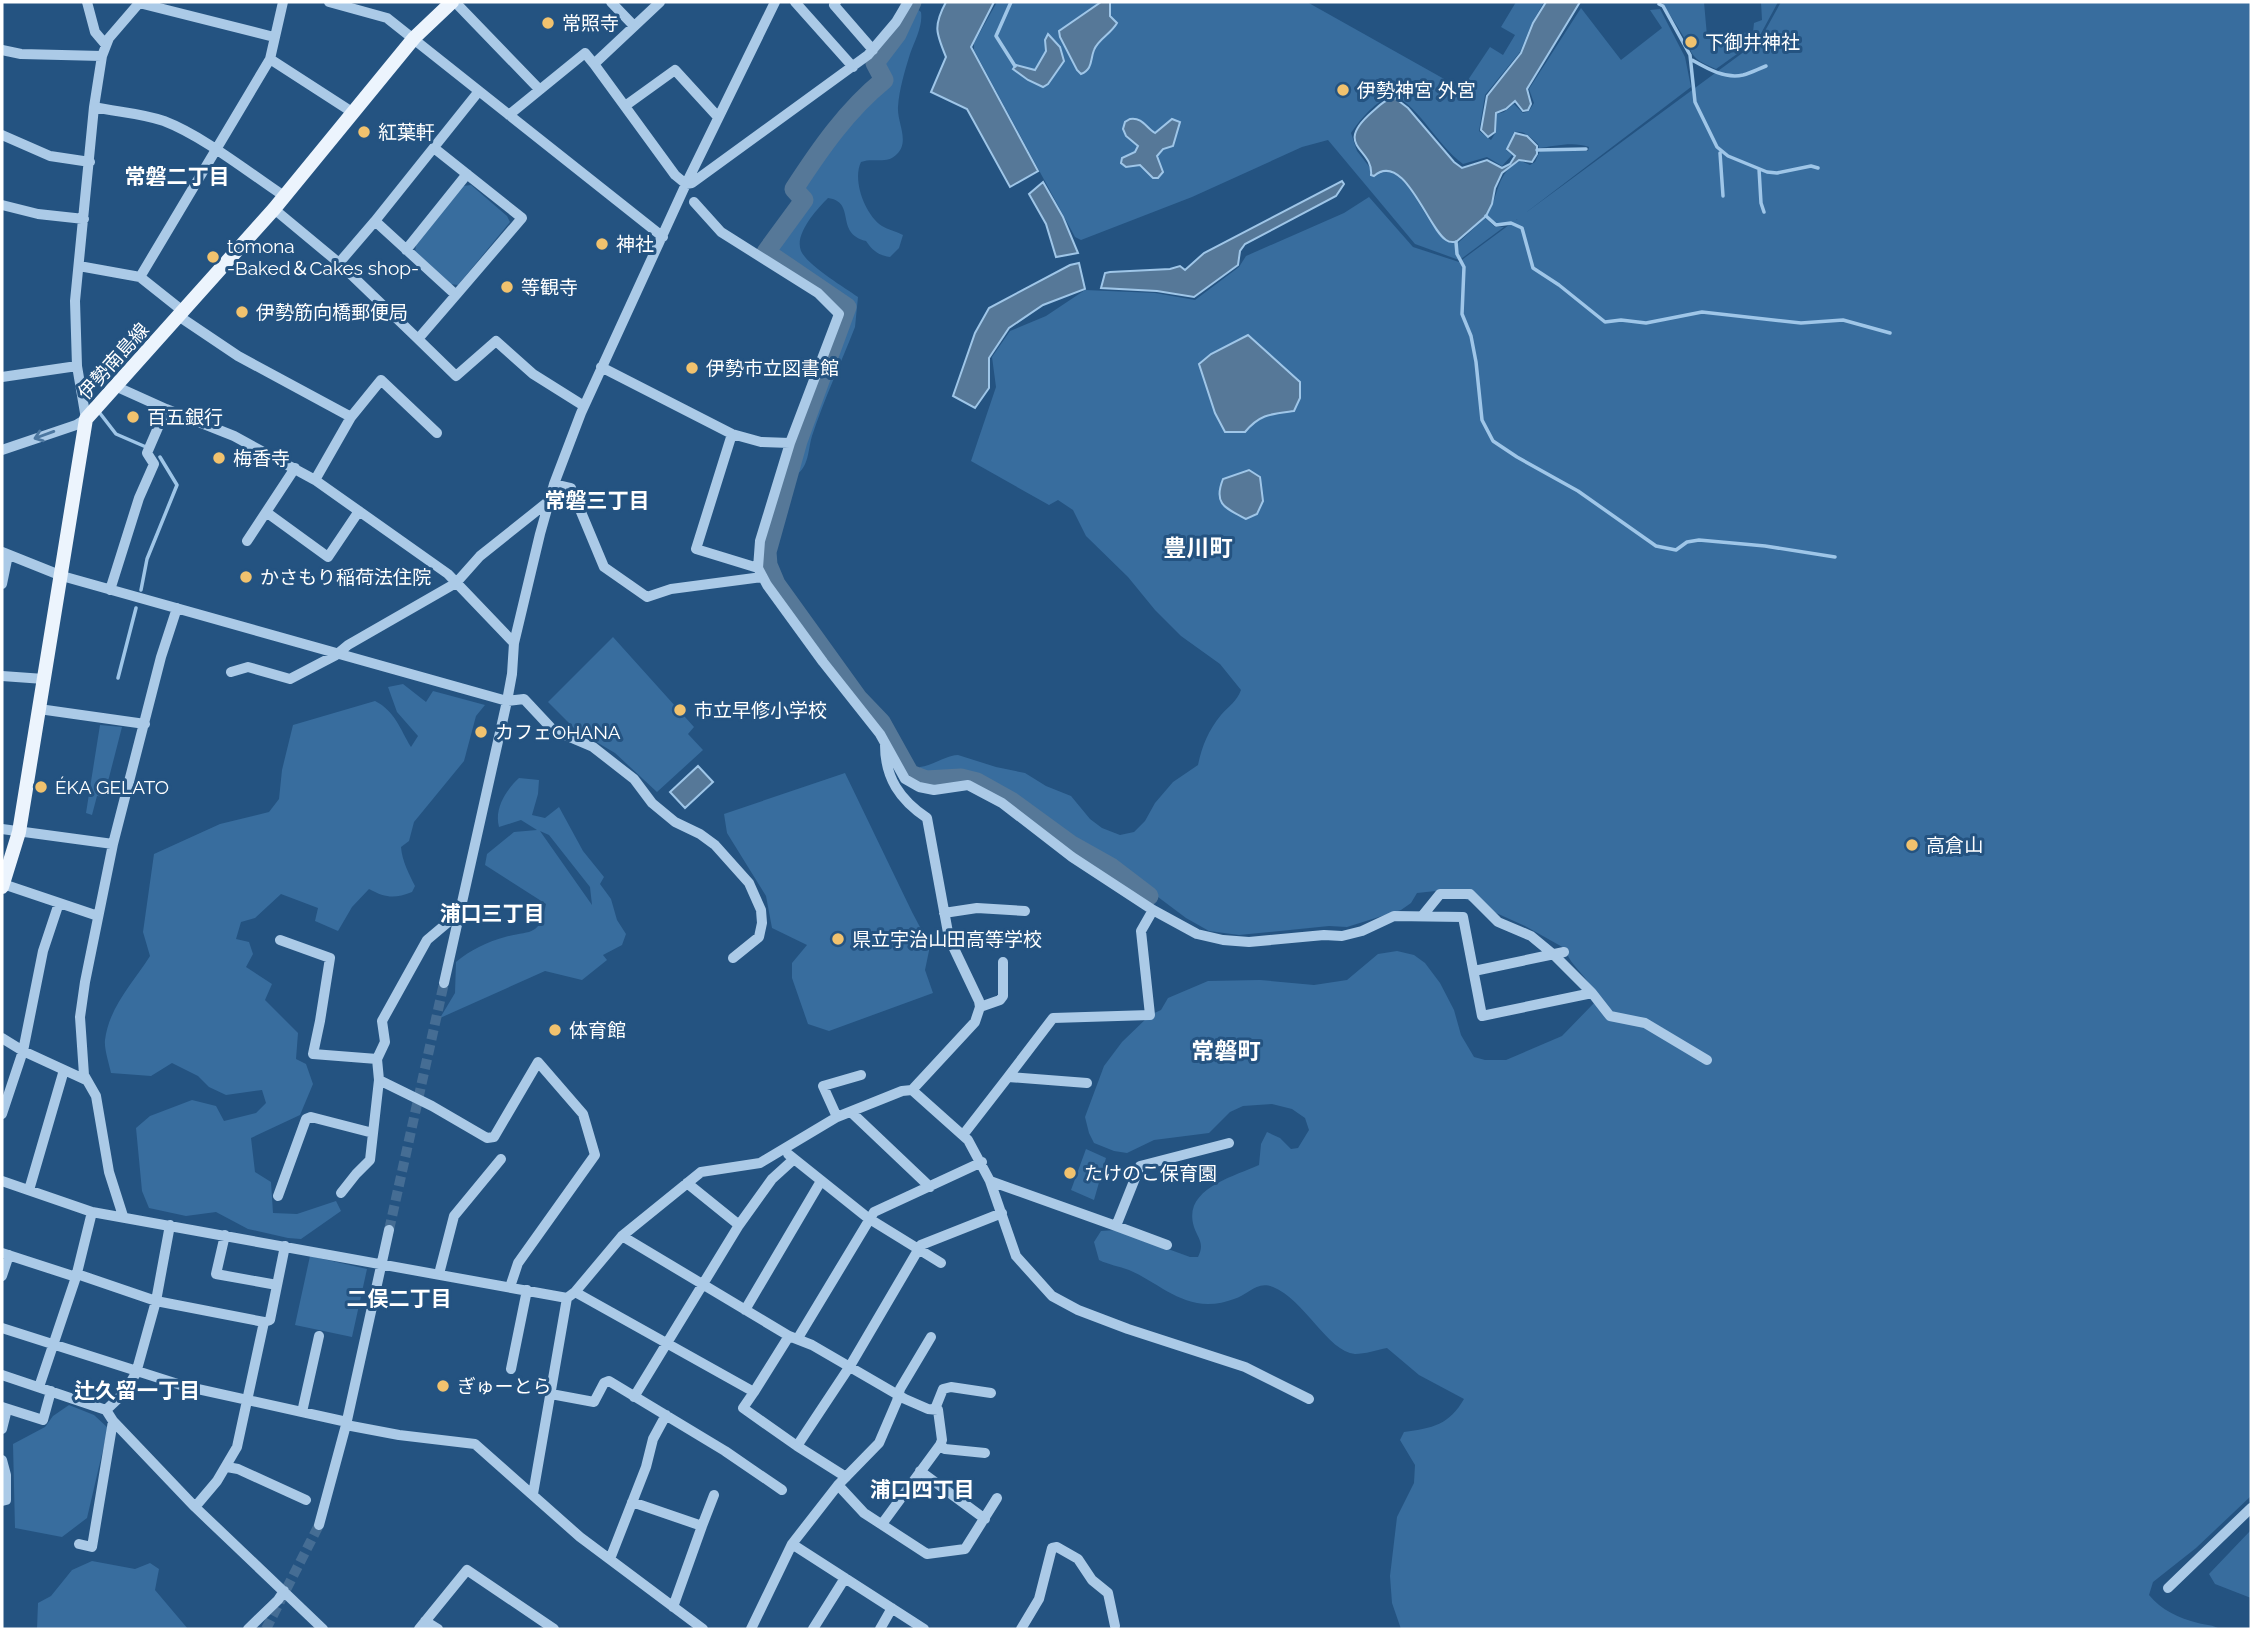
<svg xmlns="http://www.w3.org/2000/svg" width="2253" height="1631" font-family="Raleway,'Noto Sans JP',sans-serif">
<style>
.green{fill:#386d9e;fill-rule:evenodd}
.water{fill:#567898;stroke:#9fc6e8;stroke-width:2}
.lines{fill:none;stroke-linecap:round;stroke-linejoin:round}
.stream{stroke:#9fc6e8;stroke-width:3.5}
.river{stroke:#567898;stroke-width:19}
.minor-tunnel{stroke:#456d94;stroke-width:10;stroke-dasharray:10 5;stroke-linecap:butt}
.minor{stroke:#abcae7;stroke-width:10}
.major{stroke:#ecf4fd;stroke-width:14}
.oneway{stroke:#4c77a0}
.poi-dot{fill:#f1c26e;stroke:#245381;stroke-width:2.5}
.labels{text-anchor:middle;stroke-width:6;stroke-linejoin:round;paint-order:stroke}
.poi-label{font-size:19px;fill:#fff;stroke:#245381;text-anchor:start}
.street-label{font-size:19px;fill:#fff;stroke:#245381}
.neighbourhood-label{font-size:21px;font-weight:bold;fill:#fff;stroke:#245381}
.quarter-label{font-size:23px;font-weight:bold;fill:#fff;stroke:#245381}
</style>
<rect width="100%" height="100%" fill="#245381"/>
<path class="green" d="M997,2H1307L1462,89L1490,47L1503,55L1515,35L1501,27L1516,2H1544L1532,23L1520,52L1485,95L1479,131L1491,140L1496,132L1497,114L1504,112L1514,104L1523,113L1529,111L1534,103L1529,89L1581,8L1621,60L1662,28L1650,10L1660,9L1685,57L1691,87L1516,220L1760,40L1781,2H2251V1496L2196,1548L2153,1582L2149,1595C2161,1610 2179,1618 2198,1623C2206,1625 2213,1625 2220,1629H1401L1392,1603L1390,1576L1397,1517L1414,1483L1415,1465L1400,1440L1404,1432C1433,1428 1449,1425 1464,1399L1419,1375L1387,1348C1377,1350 1365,1354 1355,1354C1328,1352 1304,1299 1273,1287C1257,1280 1248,1295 1234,1299C1226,1302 1217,1304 1208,1304C1178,1304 1155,1281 1129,1270C1119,1266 1109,1265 1099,1260L1094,1242L1101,1231L1116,1230L1190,1257H1198C1205,1243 1198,1239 1194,1227C1182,1189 1233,1177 1259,1165L1261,1144L1267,1132L1280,1138L1291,1149L1298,1148L1309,1130L1305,1118L1292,1109L1272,1104L1243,1106L1230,1112L1209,1133L1154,1140L1127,1153L1114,1151L1094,1143L1089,1133L1085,1117L1104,1066L1122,1042L1150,1015L1161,1010L1168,998L1208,981L1260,980L1314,985L1347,980L1378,954L1397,951L1414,955L1425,963L1440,983L1454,1010L1461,1035L1474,1057L1485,1060H1506L1562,1036L1595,1002C1593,976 1568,967 1566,949L1525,926L1445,890L1417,893L1411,903L1401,910L1347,927L1329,926L1239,935L1209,931L1186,918L1130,876L1065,836L1004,793L965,774L925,775L919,771L920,767C935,765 946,755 958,755L996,767L1025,773L1046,786L1071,796L1090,819L1102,828L1120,835L1134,832L1145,821L1155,803L1173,782L1198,765C1202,746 1208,731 1221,715C1228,707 1237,701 1241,690L1220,664L1181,636L1155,610L1128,577L1086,536L1073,510L1058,500L1049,505L971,461L996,387L992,357L1010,331L1046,316L1085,290L1155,293L1195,300L1239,267L1246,256L1344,213L1369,197L1413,247L1459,262L1513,222L1496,224L1487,216C1499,196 1496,171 1521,161L1530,165L1535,162L1540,151H1588L1589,147C1574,141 1554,146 1539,148L1538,144C1530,137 1525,130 1514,132L1506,150L1512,155L1502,166L1487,157L1463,164C1436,144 1423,111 1393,94C1376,101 1361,118 1351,133L1357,151L1371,169L1370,175L1374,177C1409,150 1428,246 1456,243L1459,260L1415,244L1328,140L1302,147L1192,197L1081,240L1075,237L974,50V43Z
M1662,2H1704L1707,36L1753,32L1754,23L1762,20L1761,2H1778L1758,39L1716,69C1703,63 1694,61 1689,47L1698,40L1694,35L1685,39Z
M917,9L921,12C923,26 915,40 910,54C905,70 899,90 898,107C897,123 910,141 897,154C887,165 873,157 861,162C852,180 865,215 882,226C888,230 896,231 903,235L899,248L890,257C878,255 873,251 866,241C834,233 857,202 828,198C817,209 794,234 801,251C808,266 844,287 858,297L855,327C841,363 824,399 812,436C808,449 809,467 796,475C790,451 838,337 849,307L769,252L807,200L797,189C824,151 850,109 886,80L879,62L900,35L913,12Z
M471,185L507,216L510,222L458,285L450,284L415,252L416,245L463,186Z
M1485,218L1495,227H1504L1461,259L1458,254V243Z
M613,637L694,727L688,734L703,750L657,792L615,753L576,730L548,702Z
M403,684L426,702L433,691L485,705L476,716L464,761L414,822L409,841L401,847C402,861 409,874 415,886L412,892C394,899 386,898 369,889L352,907L338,931L315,921L318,908L281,894L255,918L241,922L236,939L249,942L253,954L246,967L272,984L265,1000L298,1033L296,1059L306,1064L313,1084L300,1115L251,1138L255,1172L271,1182L273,1213L297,1214L336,1201L341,1211L301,1239L288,1238L248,1229L216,1212L186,1216L149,1208L142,1191L136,1128L150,1116L192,1100L216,1106L224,1121L256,1113L266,1103L262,1090L226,1095L209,1087L198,1076L172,1063L151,1076L111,1073C109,1063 104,1049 105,1040C109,1007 133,983 150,956L143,932L154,854L220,824L269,812L279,799L282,770L293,725L375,701C395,711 400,729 411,747L418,736L397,712L388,687Z
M100,725L122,727L104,797L97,796L92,815L86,813Z
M845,773L912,912L930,946L925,970L933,993L829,1031L808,1024L792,978V963L807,945L772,928L766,896L727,833L724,814Z
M519,778L539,780L538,794L532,815L545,818L559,807L583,851L604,877L600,884L611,899L617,920L626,934L622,945L603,955L607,960L582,980L545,971L440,1018L455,993L456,962C470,950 487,942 505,937C532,930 539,937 546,904L485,865L487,854L514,832L537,830L521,820L499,827C494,809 506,790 519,778ZM540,831L549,835L590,887L592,905Z
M1086,1149L1106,1158L1094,1200L1071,1190Z
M310,1256L367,1269L352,1337L295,1325Z
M69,1405L94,1415L108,1428L87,1518L62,1537L15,1528L13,1444L45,1427L53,1416Z
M2251,1530V1598L2215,1584L2209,1574Z
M92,1561L135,1569L150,1563L159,1569L155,1590L188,1629H37L38,1603L51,1596L72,1570Z"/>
<path class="water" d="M946,2H994L971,47L1038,171L1010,187L967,109L931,92L946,57C936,33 933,26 946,2Z
M1101,2H1110V16L1117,23C1111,34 1098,39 1094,50C1090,60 1093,69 1081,74L1077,70L1060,37L1059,31Z
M1546,2H1580L1527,89L1531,104L1528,110L1523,111L1515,101L1506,109L1496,113L1495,132L1488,137L1481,130L1487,96L1521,53L1533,23Z
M1048,34L1060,47L1064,61L1048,84L1043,87L1028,80L1013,69L1016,65L1035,70L1046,51L1045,40Z
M1395,98L1408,108L1454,162L1462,168L1487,160L1502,168L1510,164L1515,156L1507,149L1515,133L1527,136L1537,146V154L1532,162L1519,160L1502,173L1495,188L1492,204L1486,216L1456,242C1451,242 1450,243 1446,240C1428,229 1404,150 1374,176L1371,175C1374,148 1332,147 1372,112C1379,106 1385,99 1395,98Z
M1130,119C1143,117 1146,128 1155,133L1172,119L1180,122L1173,146L1163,149L1157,156L1163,172L1158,178H1153L1140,165L1126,167L1121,163L1122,158L1135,152L1138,146L1126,136L1123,129L1125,122Z
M1342,181L1344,184L1336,196L1245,244L1240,251L1238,265L1194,297L1157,291L1101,288L1105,273L1110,272L1170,269L1180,266L1185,270L1204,253Z
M1043,182L1063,217L1078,253L1056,257L1046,224L1029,194Z
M1079,263L1085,289L1043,305L1009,328L989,358V388L975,408L953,396L975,333L989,308L1070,265Z
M1248,335L1300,382V398L1294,411C1271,414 1260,414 1245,432H1225L1215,413L1199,364L1211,354Z
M1249,470L1260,477L1263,501L1257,514L1246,519C1225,508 1213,504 1223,479Z
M698,766L713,782L685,808L670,792Z"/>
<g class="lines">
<path class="stream" d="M1011,2L996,36L1015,66
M1659,4L1663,6L1690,55L1695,102L1717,147L1728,156L1767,172L1777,173L1811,166L1818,168
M1692,60C1708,69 1725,79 1743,75C1751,73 1758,69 1766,66
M1537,150L1586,149
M1720,153L1723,196
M1759,169L1761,203L1764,212
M1486,216L1496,225L1511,223L1522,228L1533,268L1559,285L1605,322L1621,320L1646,323L1702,312L1801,323L1843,320L1890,333
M1456,242L1457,254L1464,267L1462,314L1471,336L1476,362L1482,420L1493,441L1517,457L1578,491L1656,546L1676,550L1687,542L1699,540L1765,546L1835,557
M99,412L116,434L146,447
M141,590L147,559L177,485L160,457
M118,678L136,608"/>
<path class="river" d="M912,2L897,34L875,63L884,80C847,110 820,149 794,189L804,200L766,252L847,307L798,441L767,552L768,565L776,584L858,698L881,722L910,774L926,780L961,778L977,782L1011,801L1070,844L1111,867L1149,896"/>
<path class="minor-tunnel" d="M389,1230L444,983
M266,1629L319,1525"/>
<path class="minor" d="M87,2L95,32L106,45
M329,2L387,18L663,237
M455,2L539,89
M611,2L634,26
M795,2L853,67
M836,2L834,5L873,50
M139,3L274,37
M2,50L21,54L102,56
M270,59L352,112
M594,64L675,175L686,184L692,183L868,55L896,22L908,2
M625,106L675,70L718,117
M94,107C117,112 141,113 164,121C203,136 248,172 284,196
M509,115L585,53L594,64L660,2
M2,135L50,156L90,162
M434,148L522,218L456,295L375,221L479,91
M694,202L721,232L818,293L839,314L790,443L760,541L758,568L767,585L823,662L880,734L905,779L919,787L934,790L968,785L1002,803L1072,857L1153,910L1197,934L1223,940L1249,942L1324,935L1342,936L1362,931L1394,916L1463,917L1482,1016L1592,993L1554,955L1531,936L1498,922L1470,894H1440L1423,915
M2,205L38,214L84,219
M274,209L339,263L418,339
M406,250L467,174
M339,263L375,221
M79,266L140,277L184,312
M140,277L270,59L283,2
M456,295L418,339L456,376L496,341L533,374L584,406
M180,317L238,356L351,417
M601,367L732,434L761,442L790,443
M2,377L77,366
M166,409L234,436L315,480L448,574L514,643
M732,434L696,549L758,568
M2,450L76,425L86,419L77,366L75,301L94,107L102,56L109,38L140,2
M315,480L351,417L381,380L437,433
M554,484L571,488L604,567L647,597L671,589L762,577
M266,512L328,557L359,511
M247,541L295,468
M2,552L62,576L507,701L524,699L553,730L593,747L634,779L652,803L675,822L700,834L715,845L749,883L761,910L762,923L759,937L733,958
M2,584L8,555
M110,590L139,498L154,464L147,453L166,409L115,386
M231,672L248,667L290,679L336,655L348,645L456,583L480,556L549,501
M2,676L44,679
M39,709L145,724
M2,829L113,844
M3,884L98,916
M459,913L427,940L382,1021L385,1042L377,1059L379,1080L432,1106L487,1138L494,1137L538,1062L583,1114L595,1155L518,1263L510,1287
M944,913L977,908L1025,911
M280,940L330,958L320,1021L313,1054L377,1059
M1474,971L1564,952
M444,983L507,701L512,674L514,643L540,534L554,484L581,413L686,184L775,2
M1592,993L1610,1016L1645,1023L1707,1060
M980,1007L1000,1000L1003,996V962
M2,1038L23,1051L86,1080
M1008,1077L1053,1018L1150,1015L1141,931L1153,910
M912,1090L968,1140L990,1181L1016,1256L1052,1296L1078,1310L1128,1329L1245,1367L1309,1399
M851,1112L930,1187
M2,1114L23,1051L43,951L59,903
M837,1117L823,1086L861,1075
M963,1135L1008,1077L1087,1083
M788,1154L868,1218L941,1263
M2,1181L92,1212L567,1298L575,1292L622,1236L701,1172L760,1163L837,1117L902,1091L912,1090L975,1022L980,1007L979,1001L949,938L927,818C900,800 885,778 885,745
M990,1181L1116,1226L1140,1166L1229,1143
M687,1183L739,1225
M29,1190L64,1070
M341,1193L356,1174L370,1160L379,1080
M278,1196L306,1119L311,1117L373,1133
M123,1216L109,1172L96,1096L84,1075L80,1017L85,982L113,844L161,657L177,608
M1116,1226L1167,1245
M225,1235L216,1274L277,1285
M622,1236L789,1336L812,1345L905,1399L928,1409L938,1410L942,1440L940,1445L882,1524
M2,1253L76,1277
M77,1274L156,1301L264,1322
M439,1274L454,1216L501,1159
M2,1276L9,1255
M575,1292L754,1392L789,1336
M745,1310L821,1181
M2,1328L184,1386L347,1422
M798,1338L874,1212L982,1162
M511,1369L527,1290
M2,1375L106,1410L113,1421L195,1507L323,1629
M39,1387L76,1277L92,1212
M754,1392L743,1408L797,1446
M551,1394L594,1402L604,1383L609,1381L725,1451L782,1490
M634,1397L739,1225L772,1179L794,1159
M2,1407L43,1420L51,1391
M935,1409L943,1389L951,1387L991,1393
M106,1410L125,1392L136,1373L156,1301L170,1225
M302,1412L319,1336
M346,1425L399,1435L475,1444L580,1537L703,1629
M2,1429L7,1409
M940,1445L945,1449L985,1453
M2,1460L6,1475V1500L2,1501
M227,1467L238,1469L306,1500
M920,1471L985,1519
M846,1477L797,1446L850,1366L921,1245L1002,1213
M838,1485L864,1513L927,1554L965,1549L997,1498
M533,1494L567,1298
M632,1502L702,1526L714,1495
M195,1507L217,1481L237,1447L264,1322L270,1320L285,1246
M319,1525L346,1425L389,1230
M79,1544L92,1547L113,1421
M792,1544L924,1629
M610,1559L646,1467L653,1439L666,1415
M2168,1588L2251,1508
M673,1607L702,1526
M425,1621L438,1629
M248,1629L278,1600L284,1591
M419,1629L467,1570L554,1629
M751,1629L792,1544L838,1485L879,1443L897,1401L900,1389L931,1337
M813,1629L845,1578
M880,1629L892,1608
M1021,1629L1039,1599L1052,1548L1057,1547L1078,1559L1092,1580L1108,1593L1115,1626"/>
<path class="major" d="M2,887L19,832L86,419L274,209L414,38L452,2"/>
</g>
<defs><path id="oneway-shaft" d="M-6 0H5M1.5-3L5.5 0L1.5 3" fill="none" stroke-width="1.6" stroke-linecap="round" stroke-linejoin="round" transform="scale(1.75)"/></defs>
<use class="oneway" href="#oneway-shaft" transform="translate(44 435) rotate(160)"/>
<g class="poi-dot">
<circle cx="548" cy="23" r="7"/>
<circle cx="1691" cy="42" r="7"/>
<circle cx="1343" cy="90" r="7"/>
<circle cx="364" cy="132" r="7"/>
<circle cx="602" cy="244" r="7"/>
<circle cx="213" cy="257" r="7"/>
<circle cx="507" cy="287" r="7"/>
<circle cx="242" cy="312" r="7"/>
<circle cx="692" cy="368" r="7"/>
<circle cx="133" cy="417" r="7"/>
<circle cx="219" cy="458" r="7"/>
<circle cx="246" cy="577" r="7"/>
<circle cx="680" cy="710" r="7"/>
<circle cx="481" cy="732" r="7"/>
<circle cx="41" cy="787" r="7"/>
<circle cx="1912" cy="845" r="7"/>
<circle cx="838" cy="939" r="7"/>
<circle cx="555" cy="1030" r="7"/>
<circle cx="1070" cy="1173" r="7"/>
<circle cx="443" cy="1386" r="7"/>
</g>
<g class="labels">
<g class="poi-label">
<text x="562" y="30">常照寺</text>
<text x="1705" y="49">下御井神社</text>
<text x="1357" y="97">伊勢神宮 外宮</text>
<text x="378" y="139">紅葉軒</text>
<text x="616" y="251">神社</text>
<text x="227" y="253">tomona<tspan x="227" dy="22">-Baked＆Cakes shop-</tspan></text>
<text x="521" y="294">等観寺</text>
<text x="256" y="319">伊勢筋向橋郵便局</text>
<text x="706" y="375">伊勢市立図書館</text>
<text x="147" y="424">百五銀行</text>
<text x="233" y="465">梅香寺</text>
<text x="260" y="584">かさもり稲荷法住院</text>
<text x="694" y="717">市立早修小学校</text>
<text x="495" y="739">カフェOHANA</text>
<text x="55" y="794">ÉKA GELATO</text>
<text x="1926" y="852">高倉山</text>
<text x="852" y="946">県立宇治山田高等学校</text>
<text x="569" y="1037">体育館</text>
<text x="1084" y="1180">たけのこ保育園</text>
<text x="457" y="1393">ぎゅーとら</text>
</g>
<g class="street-label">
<text transform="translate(113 361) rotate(-48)" y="7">伊勢南島線</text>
</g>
<g class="neighbourhood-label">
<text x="177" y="184">常磐二丁目</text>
<text x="597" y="508">常磐三丁目</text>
<text x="492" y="921">浦口三丁目</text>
<text x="399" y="1306">二俣二丁目</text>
<text x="137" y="1398">辻久留一丁目</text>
<text x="922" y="1497">浦口四丁目</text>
</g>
<g class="quarter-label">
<text x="1198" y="556">豊川町</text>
<text x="1226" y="1059">常磐町</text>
</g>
</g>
<rect width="2253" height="1631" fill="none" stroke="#ffffff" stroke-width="7"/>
</svg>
